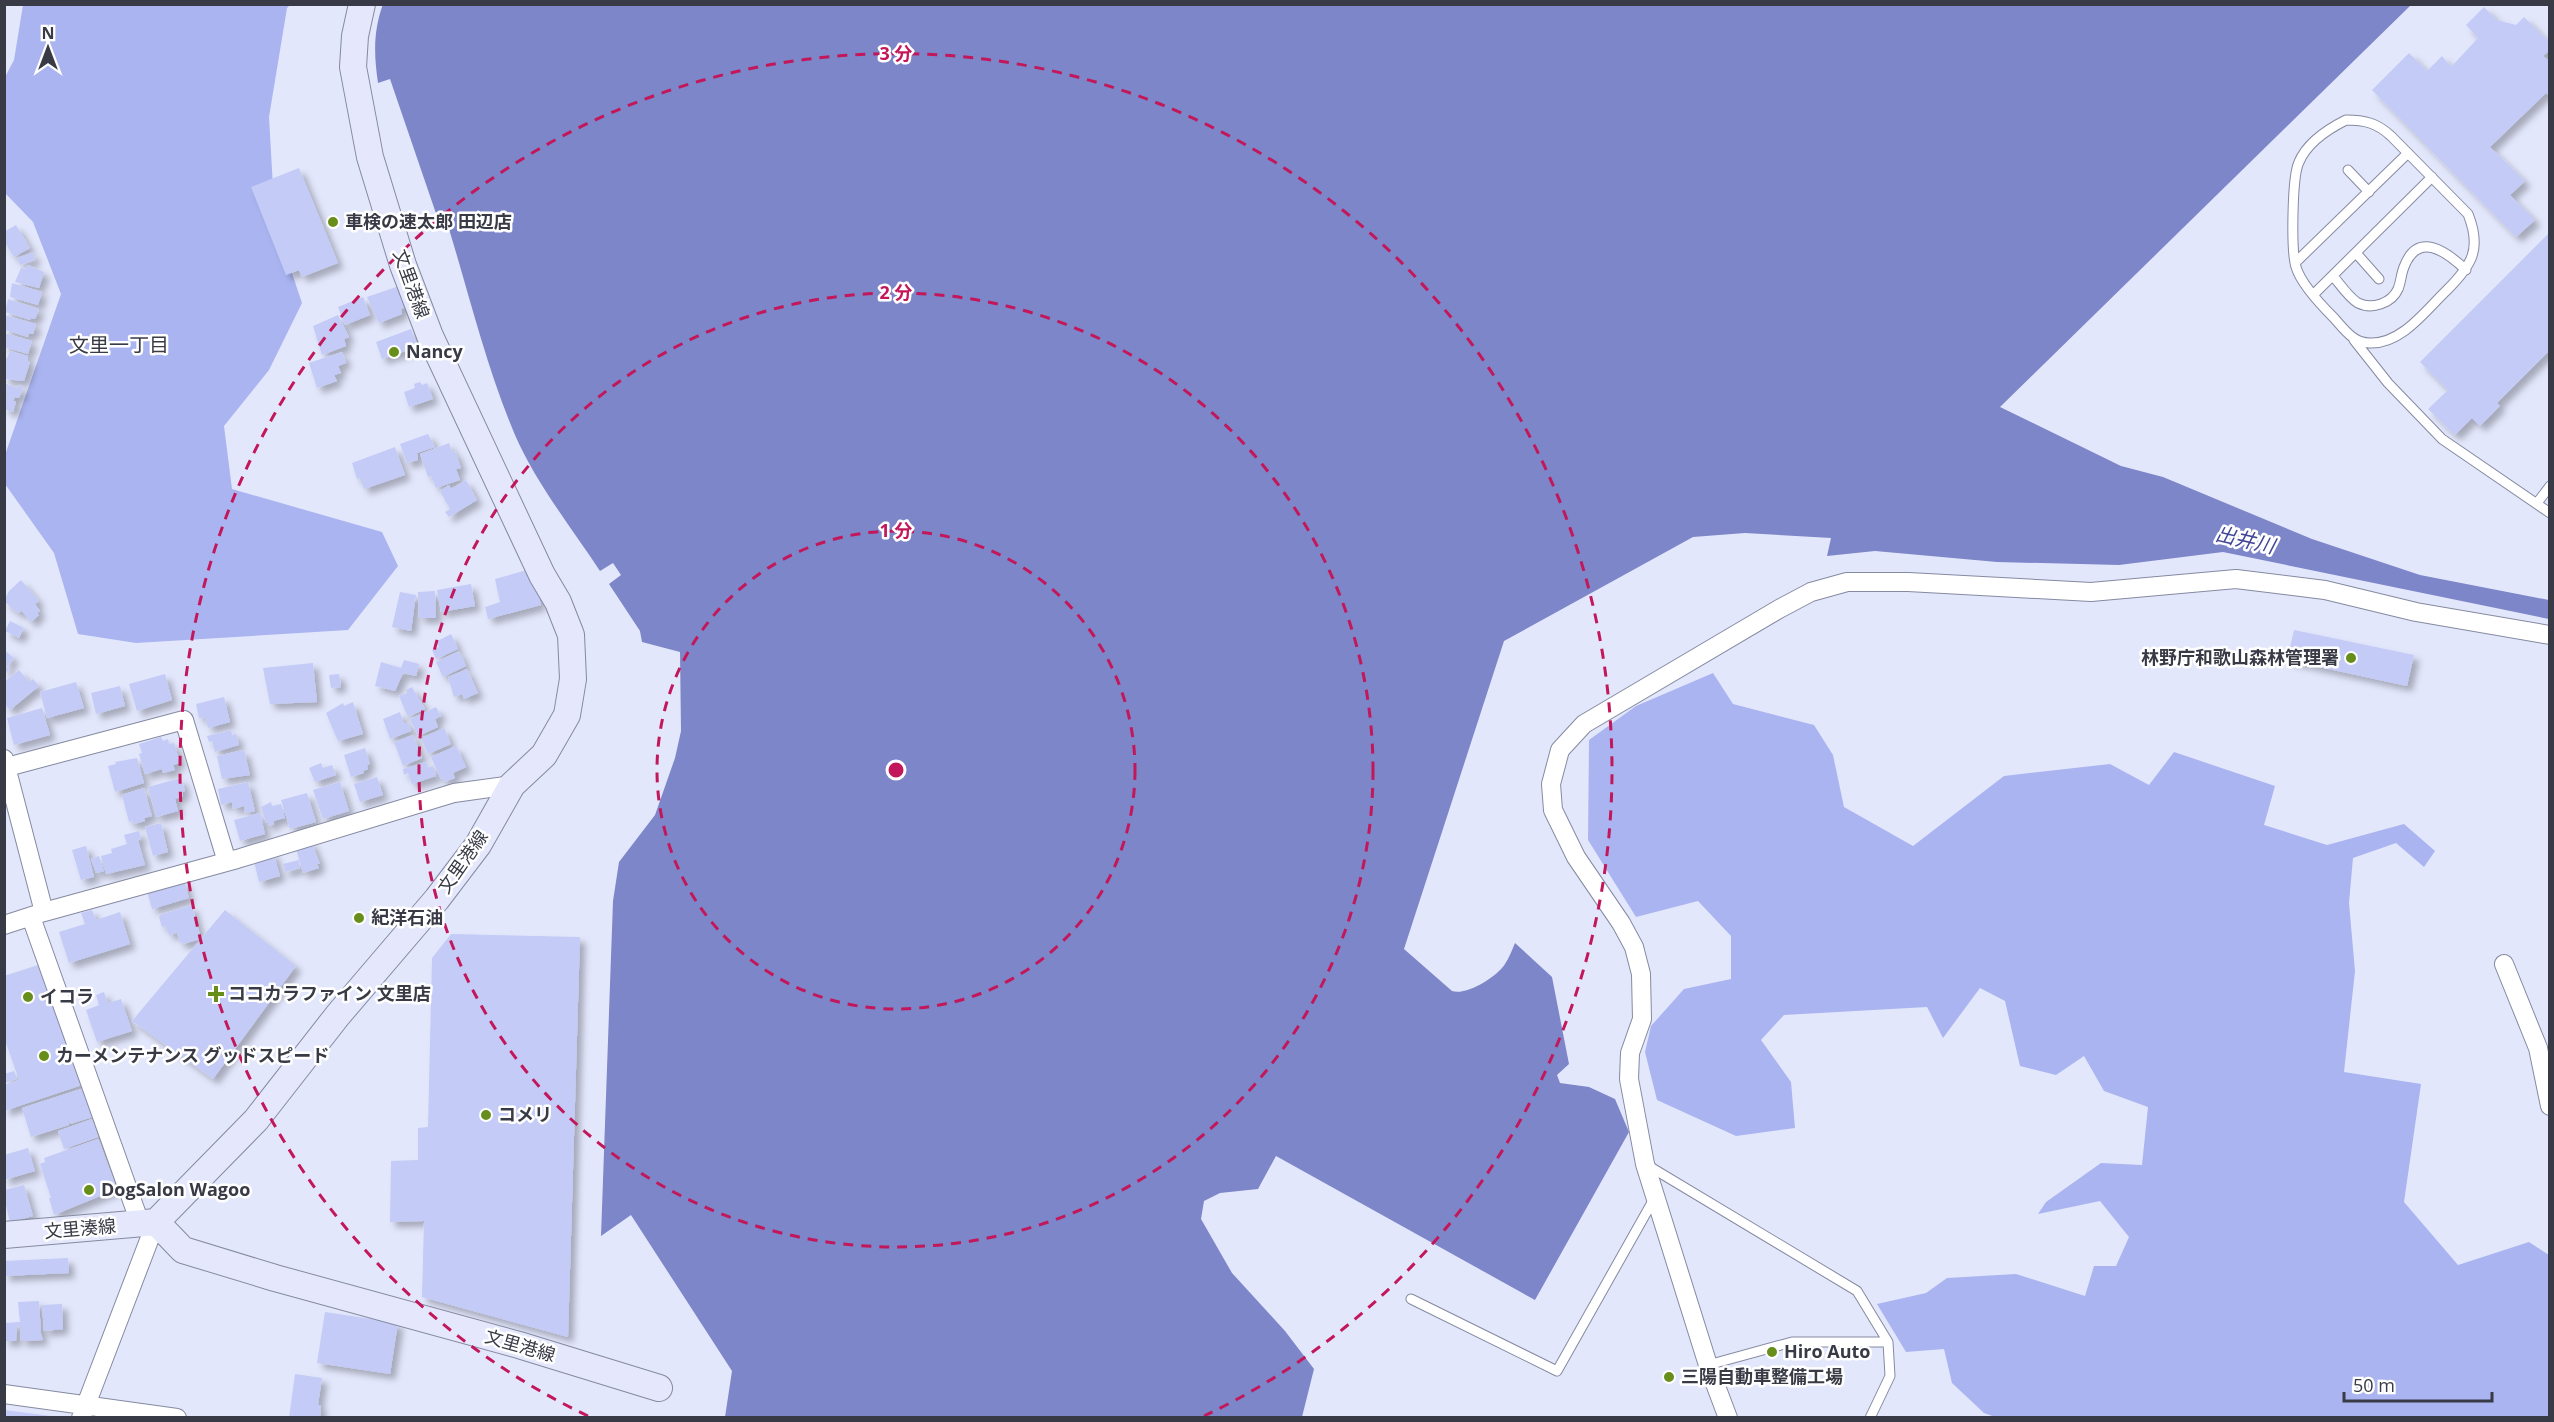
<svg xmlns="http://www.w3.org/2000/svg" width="2554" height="1422" font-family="'Open Sans','Noto Sans JP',sans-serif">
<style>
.green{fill:#aab4f0}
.water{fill:#7d86c8}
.building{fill:#c3cbf6;filter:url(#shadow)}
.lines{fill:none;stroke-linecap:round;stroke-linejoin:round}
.service-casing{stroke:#858aa1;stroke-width:11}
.minor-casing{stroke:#858aa1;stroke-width:20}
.secondary-casing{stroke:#858aa1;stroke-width:28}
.service{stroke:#fff;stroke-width:9}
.minor{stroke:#fff;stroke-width:18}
.secondary{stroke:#e5e8fc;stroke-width:26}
.ring{fill:none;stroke:#c2185b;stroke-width:3;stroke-dasharray:10 8}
.poi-dot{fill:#678d1a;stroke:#fff;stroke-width:2}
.labels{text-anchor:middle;stroke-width:5;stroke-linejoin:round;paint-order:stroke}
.poi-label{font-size:18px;font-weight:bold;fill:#383a45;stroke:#fff;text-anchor:start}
.street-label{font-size:18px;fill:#383a45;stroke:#fff}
.neighbourhood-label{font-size:20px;fill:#383a45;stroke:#fff}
.water-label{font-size:20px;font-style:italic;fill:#424698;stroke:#fff}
.centre{fill:#c2185b;stroke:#fff;stroke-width:3}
.ring-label{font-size:18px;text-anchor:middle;font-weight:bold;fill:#c2185b;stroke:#fff;stroke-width:5;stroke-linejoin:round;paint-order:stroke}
</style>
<defs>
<filter id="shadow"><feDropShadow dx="5.5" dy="5.5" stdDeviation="3" flood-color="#0004"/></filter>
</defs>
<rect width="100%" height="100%" fill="#e3e7fc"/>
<path class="green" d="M23,5H290L287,8L269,117L275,222L302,303L269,370L224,426L232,489L382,532L398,566L348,630L136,643L78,634L54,553L5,484V455L61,294L33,222L5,193V77L14,60Z
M1713,673L1733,704L1814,725L1833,755L1844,807L1913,846L2004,776L2110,764L2149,785L2174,752L2275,786L2264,825L2327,845L2404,824L2435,851L2424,867L2396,843L2353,858L2349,903L2355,971L2344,1072L2421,1084L2404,1202L2458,1265L2529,1242L2549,1255V1417H1995L1984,1413L1952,1383L1944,1349L1906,1352L1877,1304L1926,1293L1947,1278L2016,1274L2085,1296L2094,1266H2116L2129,1237L2100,1201L2038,1214L2046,1202L2101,1163L2142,1165L2148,1107L2104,1091L2084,1056L2056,1075L2020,1066L2005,1001L1980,988L1943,1038L1927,1007L1784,1015L1761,1040L1791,1082L1795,1128L1736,1136L1657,1100L1645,1052L1651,1026L1684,989L1731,979V936L1698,901L1636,917L1588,840L1589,740L1636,706Z"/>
<path class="water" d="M383,4L2411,5L2000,407L2121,466L2163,477L2312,539L2420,575L2549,600V619L2223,552L2119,565L1997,562L1875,551L1827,556L1831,538L1745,533L1693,537L1504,641L1404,949L1452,991C1466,996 1497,977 1505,964C1509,958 1512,950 1515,943L1552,977L1569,1064L1557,1075L1560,1083L1589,1087L1615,1099L1629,1132L1535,1300L1276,1156L1258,1189L1220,1193L1204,1201L1201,1219L1232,1273L1285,1331L1314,1369L1302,1417H725L732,1371L631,1215L601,1236L613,901L619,862L655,815L675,758L681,731L680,652L642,642L640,631L609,584L621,575L613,563L600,571C571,527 536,483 515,435C487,369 470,298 449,229L442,231L390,79L378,83C374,55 373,32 383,4Z"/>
<path class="building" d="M2484,7L2497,20L2516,25L2524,17L2550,43V50L2543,56L2550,62V97L2546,93L2490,147L2525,181L2510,195L2535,220L2516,237L2372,90L2409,53L2427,71L2442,56L2451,67L2478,38L2466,25Z
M299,168L338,263L302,277L299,270L286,275L251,187Z
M16,225L30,248L14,257L4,241V232Z
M2550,232V350L2497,403L2500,406L2480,426L2472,418L2455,435L2428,409L2448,390L2420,362Z
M33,252L35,260L20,265L17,258Z
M28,265L44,272L39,288L15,282L21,268L26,269Z
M12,283L42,292L38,305L10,297Z
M399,286L406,307L401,309L402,314L379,323L367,297Z
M363,297L370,315L345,325L338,307Z
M8,299L39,309L35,319L31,318L30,320L5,312Z
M4,315L36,324L33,334L29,333L28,337L5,330Z
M338,315L349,337L344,339L346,346L322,355L313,326Z
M411,329L418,347L382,359L376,342Z
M4,333L32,341L28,354L4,347Z
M10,351L28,356L27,361L30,362L24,381L4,379V358H7Z
M342,352L346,363L338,366L341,373L334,375L337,381L317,388L309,363Z
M420,382L422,385L427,383L433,399L409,407L404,392L415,388L414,384Z
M4,383L17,388L18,385L23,387L19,398L15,397L13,401L16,402L13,412L4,409Z
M428,434L435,447L417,453L418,460L407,463L400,444Z
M449,443L452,452L455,451L461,468L456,469L460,480L436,488L431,476L428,477L420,454Z
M395,447L405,475L364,489L360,478L357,479L352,463Z
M466,480L477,500L449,517L445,512L450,509L440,491L449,485L451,489Z
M527,570L531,584L535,583L541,605L488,619L485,607L500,602L495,579Z
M21,580L39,601L35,604L40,611L37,613L39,615L31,622L22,611L18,613L4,601L9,591Z
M471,584L475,606L441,612L437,590Z
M435,591L436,618H419L418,592Z
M400,592L416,595L411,631L392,627Z
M10,621L24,628L19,638L5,631Z
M2294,630L2414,655L2407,686L2287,660Z
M451,634L458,649L436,659L432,650L439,647L436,642Z
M4,650L14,658L7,666L10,669L4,675Z
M459,651L466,666L443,677L436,662Z
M404,660L419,664L416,676L403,673L395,691L375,686L381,662L401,668Z
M313,663L317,702L270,704L263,668Z
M467,669L478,693L464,699L462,694L454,697L448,677Z
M19,670L29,682L33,679L39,686L10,710L4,703V682Z
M165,674L172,700L137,711L129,684Z
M339,674L341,687L331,688L329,675Z
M76,682L84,708L47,718L40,692Z
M120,686L125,706L96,714L91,693Z
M412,687L425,709L408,717L399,696L407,693L406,690Z
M224,697L230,722L208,728L205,717L199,718L196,704Z
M353,702L363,734L338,741L326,713L343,703L344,706Z
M436,707L441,716L435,719L438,727L418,736L410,719Z
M42,708L50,735L14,745L7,718Z
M400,712L404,724L408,722L411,731L390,739L383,719Z
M444,728L451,744L428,754L421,738Z
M231,730L232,735L236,734L239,745L215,752L212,741L209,742L207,736Z
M413,735L422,758L403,766L394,742Z
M161,737L163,741L168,739L169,744L174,743L180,763L173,765L175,770L163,773L162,769L145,774L139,754L142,753L139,744Z
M456,746L466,767L453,773L455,778L445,782L443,778L441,779L431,757Z
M365,748L370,764L367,765L368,769L363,771L364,773L351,777L344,755Z
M244,750L250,775L222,779L217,756Z
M137,758L144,783L115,792L108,766L116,764L115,762Z
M426,762L428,768L433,766L436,776L412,784L408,773L404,775L403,769Z
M321,763L323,768L332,765L336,775L315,782L309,768Z
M377,777L383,795L360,802L354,784Z
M181,778L185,791L182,792L183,796L175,799L178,811L156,817L148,787Z
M248,782L255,811L245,813L244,806L233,809L232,802L221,805L218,789Z
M340,782L349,811L323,819L313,790Z
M144,788L152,816L144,818L145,821L134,824L133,821L129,822L122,795Z
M307,793L316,822L290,829L281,800Z
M271,802L272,806L281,804L285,818L273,821L274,824L269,826L268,823H266L261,807Z
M260,813L265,834L240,841L234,820Z
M161,823L168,852L153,856L145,827Z
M139,831L141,839L138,840L145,865L106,874L101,856L112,853L111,849L127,844L124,835Z
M311,841L320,864H317L319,868L303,873L295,845Z
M86,846L94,877L81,880L72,850Z
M273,852L280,876L259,882L253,857Z
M99,856L104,871L96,873L91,859Z
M299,860L300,868L285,872L283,864Z
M184,880L189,898L152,909L147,891Z
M192,905L201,939L183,944L182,942L180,943L177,933L169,935L166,926L162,927L159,917L160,915Z
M92,910L96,920L120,912L130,944L69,963L59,932L85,924L81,913Z
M225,910L296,966L213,1079L132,1021Z
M451,934L580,937L568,1337L422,1297L424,1221L390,1222L391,1161L418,1160V1128L428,1127L432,958Z
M41,964L82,1085L4,1111V1085L19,1080L4,1037V976Z
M104,992L108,1003L121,999L132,1031L97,1042L86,1010L99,1005L96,995Z
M14,1071L17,1079L4,1083V1074Z
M84,1088L89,1103L73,1108L88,1104L93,1117L70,1124L68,1118L69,1125L31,1137L22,1108Z
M92,1119L98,1137L64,1149L58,1131Z
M98,1139L117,1189L54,1215L49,1198H51L40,1164L45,1162L44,1158Z
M28,1148L35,1171L4,1180V1155Z
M24,1185L33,1216L10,1222L5,1201V1190Z
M68,1258L69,1273L4,1276V1261Z
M39,1301L41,1334L43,1340L21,1341L20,1326H17L16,1341H4V1323L20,1322L18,1302Z
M62,1304L63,1329L44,1331L42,1305Z
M325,1312L398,1323L390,1374L317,1363Z
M295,1374L322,1378L318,1405H321L320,1418H289Z
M4,1410L51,1416V1418H4Z"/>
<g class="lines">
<defs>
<path id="service" d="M2346,120C2365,120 2377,123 2391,136L2468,214C2482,249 2472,265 2447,290C2426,310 2402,344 2370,343C2353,343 2344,329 2334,318C2321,305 2301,284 2296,267C2291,251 2292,176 2299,162C2307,143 2328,129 2346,120Z
M2348,170L2369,192
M2356,253L2379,279
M2296,262L2408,153
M2333,276C2340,284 2348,297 2358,303C2372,310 2392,303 2398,289C2401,282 2401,274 2404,267C2418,230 2447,252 2466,270
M2314,294L2432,177
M2354,340L2388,383L2442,439L2550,513
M2537,503L2550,486
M1647,1165L1857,1291L1888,1342H1792L1708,1365
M1411,1299L1557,1371L1654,1199
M1870,1418L1890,1376L1888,1342"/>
<path id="minor" d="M4,759L44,912
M7,767L184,720L227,862
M31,917L140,1223
M4,925L44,912L237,859L454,793L512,785
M2504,964L2538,1048L2550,1106
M4,1394L177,1418
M81,1418L156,1222
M1728,1418L1708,1365L1645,1164L1629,1079L1630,1053L1642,1019L1641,974L1634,947L1621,923L1576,857L1553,810L1551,784L1560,750L1584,724L1779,609L1811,592L1847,582H1908L2091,592L2236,579L2325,590L2416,612L2550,635"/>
<path id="secondary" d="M156,1222L256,1120L338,1015L437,899L478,845L512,785L544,755L567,715L573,679L571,635L558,602L542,575L430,336L403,265L370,157L353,67L355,36L362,4
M156,1222L183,1250L275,1278L519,1345L659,1388
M4,1235L156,1222"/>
</defs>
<use href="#service" class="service-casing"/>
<use href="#minor" class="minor-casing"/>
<use href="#secondary" class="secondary-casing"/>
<use href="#service" class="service"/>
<use href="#minor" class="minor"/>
<use href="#secondary" class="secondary"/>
</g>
<g class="ring">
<circle cx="896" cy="770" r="239"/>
<circle cx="896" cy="770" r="477"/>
<path d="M588 1416A716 716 0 1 1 1204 1416"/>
</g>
<g class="poi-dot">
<circle cx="333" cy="222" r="6"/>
<circle cx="394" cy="352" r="6"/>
<circle cx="2351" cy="658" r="6"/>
<circle cx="359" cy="918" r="6"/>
<path d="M213 985h6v6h6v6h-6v6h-6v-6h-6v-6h6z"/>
<circle cx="28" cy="997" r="6"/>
<circle cx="44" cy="1056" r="6"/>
<circle cx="486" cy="1115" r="6"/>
<circle cx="89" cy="1190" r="6"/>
<circle cx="1772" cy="1352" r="6"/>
<circle cx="1669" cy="1377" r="6"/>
</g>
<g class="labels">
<g class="poi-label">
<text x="345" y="228">車検の速太郎 田辺店</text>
<text x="406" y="358">Nancy</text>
<text x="2339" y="664" text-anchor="end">林野庁和歌山森林管理署</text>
<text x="371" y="924">紀洋石油</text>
<text x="228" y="1000">ココカラファイン 文里店</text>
<text x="40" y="1003">イコラ</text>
<text x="56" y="1062">カーメンテナンス グッドスピード</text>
<text x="498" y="1121">コメリ</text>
<text x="101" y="1196">DogSalon Wagoo</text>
<text x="1784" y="1358">Hiro Auto</text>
<text x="1681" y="1383">三陽自動車整備工場</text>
</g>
<g class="street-label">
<text transform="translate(411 284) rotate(70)" y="6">文里港線</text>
<text transform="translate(463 862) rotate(-55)" y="6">文里港線</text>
<text transform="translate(80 1229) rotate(-5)" y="6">文里湊線</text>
<text transform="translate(520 1346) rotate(16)" y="6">文里港線</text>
</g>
<g class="neighbourhood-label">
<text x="119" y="352">文里一丁目</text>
</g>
<g class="water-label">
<text transform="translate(2245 540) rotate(13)" y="7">出井川</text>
</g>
</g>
<circle cx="896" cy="770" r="9" class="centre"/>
<g class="ring-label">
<text x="896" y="60">3 分</text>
<text x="896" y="299">2 分</text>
<text x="896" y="537">1 分</text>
</g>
<rect width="2554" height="1422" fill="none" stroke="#383a45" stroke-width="12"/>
<g transform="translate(48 48)" stroke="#ffffff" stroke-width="4.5" paint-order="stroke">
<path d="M0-4.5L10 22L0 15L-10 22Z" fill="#383a45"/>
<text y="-9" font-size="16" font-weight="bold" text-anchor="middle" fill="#383a45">N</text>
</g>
<path d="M2344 1392v9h148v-9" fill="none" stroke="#383a45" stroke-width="3"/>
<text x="2353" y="1392" font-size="18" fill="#383a45" stroke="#ffffff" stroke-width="4.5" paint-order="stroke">50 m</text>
</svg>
